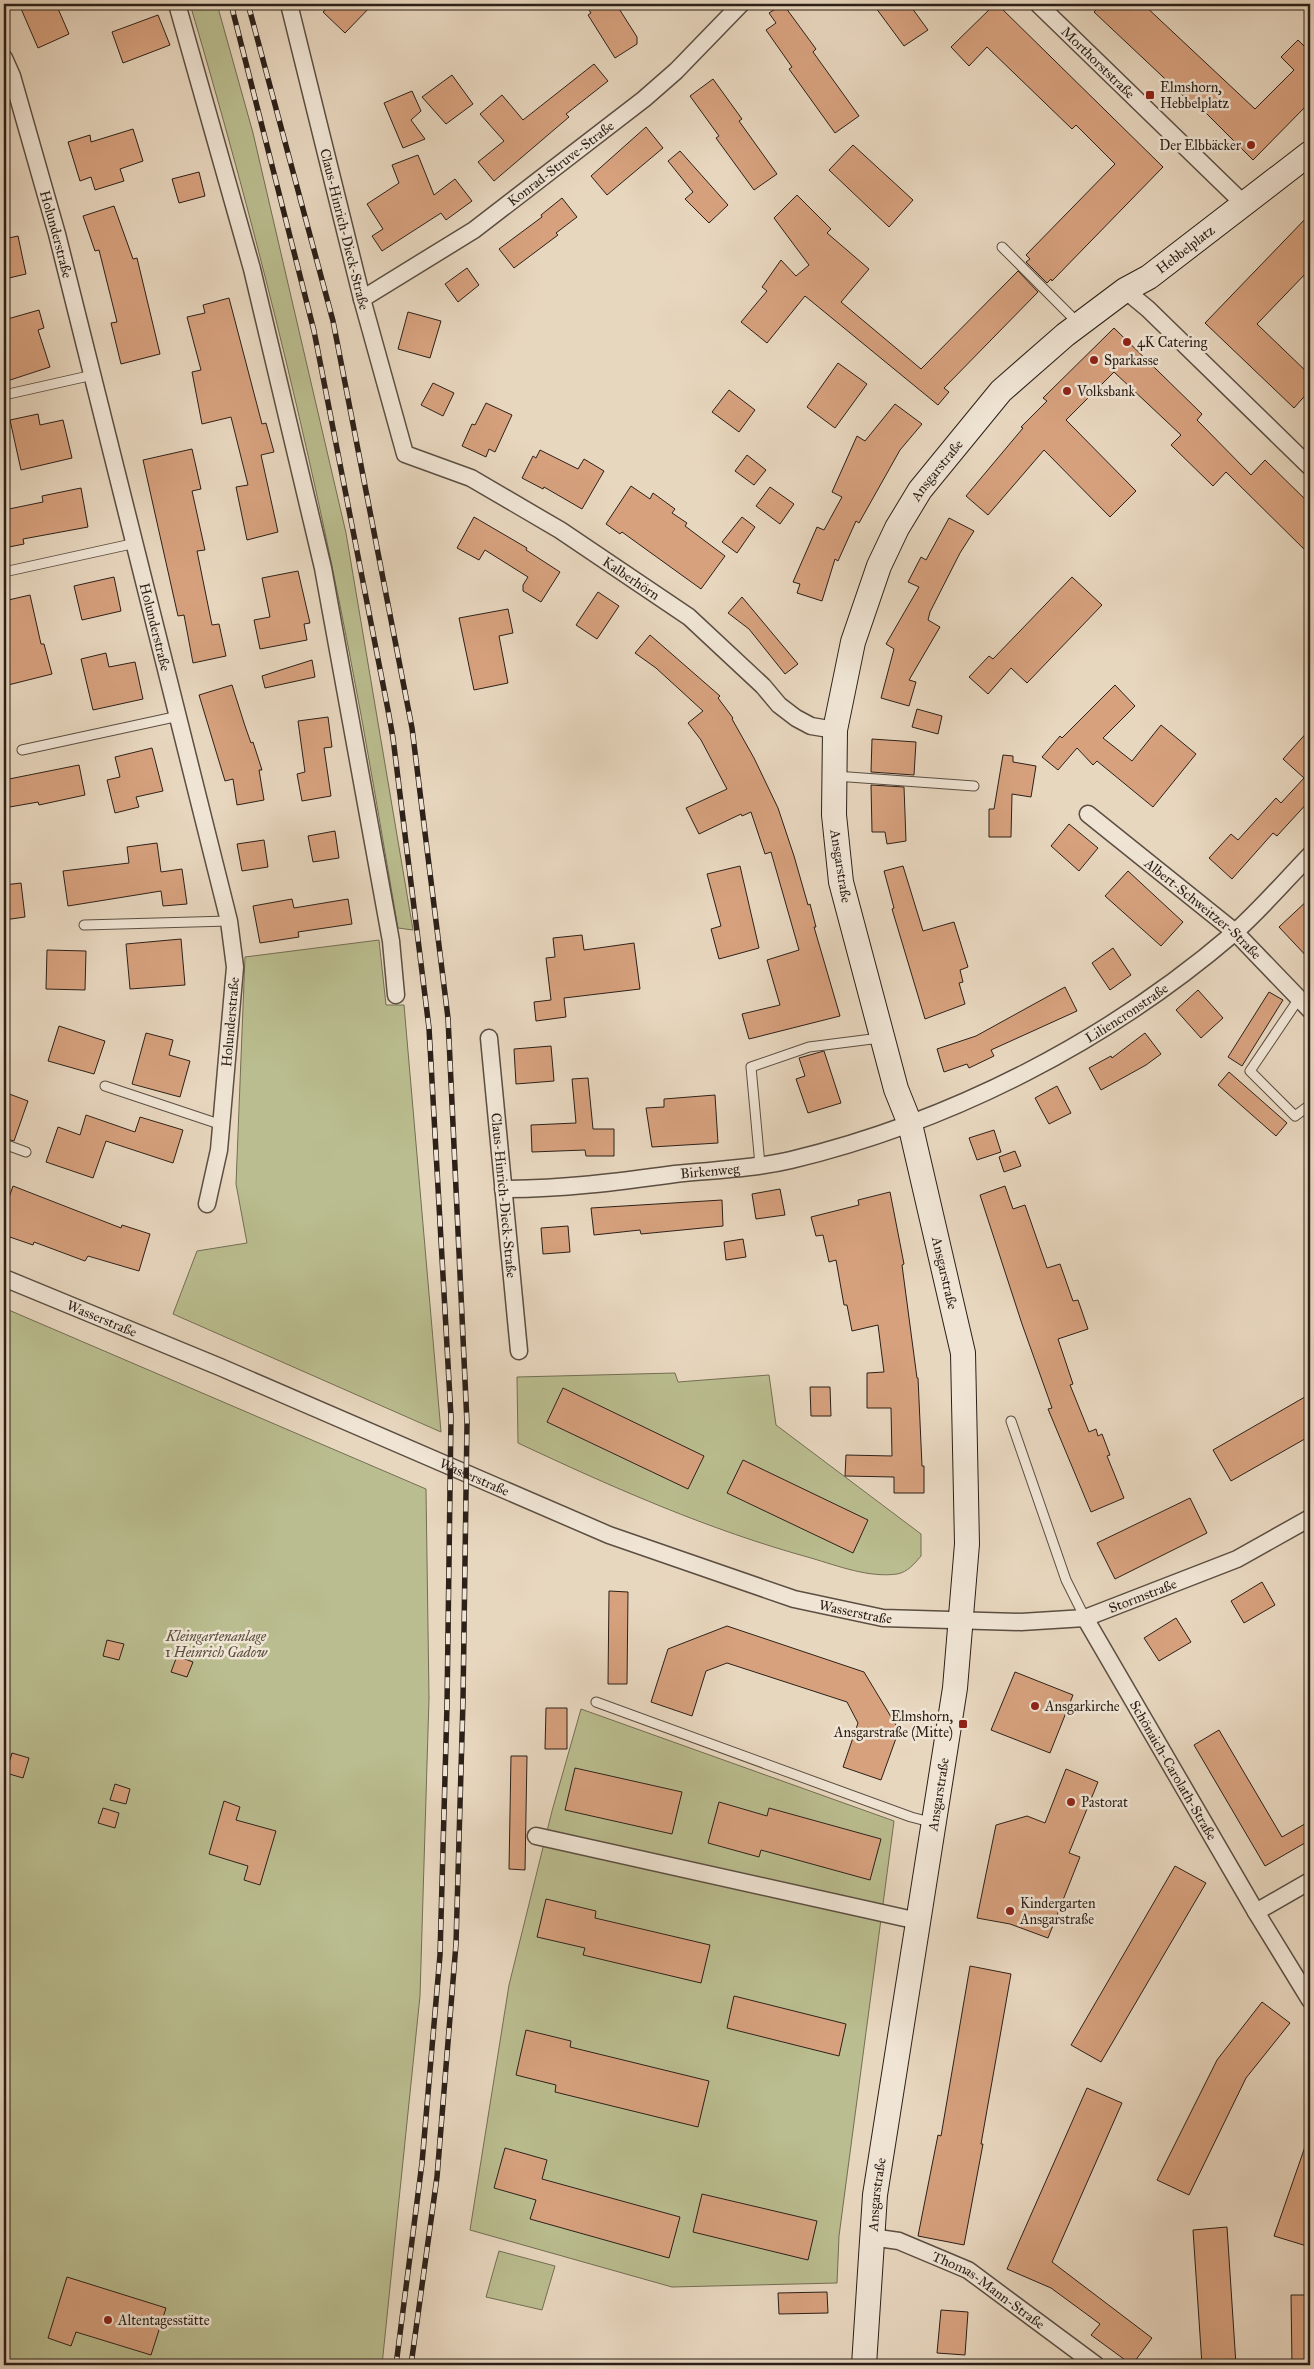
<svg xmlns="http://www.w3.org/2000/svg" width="1314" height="2369" font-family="'IM FELL Great Primer',serif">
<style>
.green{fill:#babd8f;stroke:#736e54}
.building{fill:#d7a17e;stroke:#2c2019}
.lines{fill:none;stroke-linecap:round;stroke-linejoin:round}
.lane-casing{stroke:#5b4e42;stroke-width:11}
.street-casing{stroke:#5b4e42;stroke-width:19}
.secondary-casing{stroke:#2c2019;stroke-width:26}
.lane{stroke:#f0e5d5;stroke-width:9}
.street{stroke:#f0e5d5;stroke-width:16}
.secondary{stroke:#f0e5d5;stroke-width:24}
.rail-casing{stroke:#2c2019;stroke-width:5.5}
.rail{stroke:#f0e5d5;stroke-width:4;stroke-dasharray:11;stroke-linecap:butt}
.poi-dot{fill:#8f2418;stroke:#f0e5d5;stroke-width:2}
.labels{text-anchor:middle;stroke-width:5;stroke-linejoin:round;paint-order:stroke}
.street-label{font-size:14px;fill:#2c2019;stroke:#f0e5d5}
.poi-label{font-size:14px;fill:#2c2019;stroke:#f0e5d5;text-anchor:start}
.park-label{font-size:14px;font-style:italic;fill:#574f3c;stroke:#f0e5d5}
</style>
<rect width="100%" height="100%" fill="#e8d7bf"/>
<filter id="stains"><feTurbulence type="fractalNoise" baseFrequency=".004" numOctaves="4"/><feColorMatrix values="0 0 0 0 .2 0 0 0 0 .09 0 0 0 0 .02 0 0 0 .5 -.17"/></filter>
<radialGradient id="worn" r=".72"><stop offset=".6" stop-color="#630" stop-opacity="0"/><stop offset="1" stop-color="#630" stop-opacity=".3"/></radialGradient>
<path class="green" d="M190,4H217L253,133L346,533L413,930L398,928C382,836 367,743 349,651C307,433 253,217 190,4Z
M379,940L386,1005H404L441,1432L173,1314L197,1251L247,1243L236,1184L245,957Z
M4,1308L426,1489L429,1698L420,1996L382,2365H4Z
M675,1373L678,1382L769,1375L776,1425L921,1534V1556C914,1564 908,1572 897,1574C869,1578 838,1566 811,1558C709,1530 614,1488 518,1443L517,1377Z
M581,1709L894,1821L839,2236L837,2283L672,2287L470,2230L509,1985L552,1811Z
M499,2251L555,2266L542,2310L486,2297Z"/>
<path class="building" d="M19,4H56L69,34L38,48Z
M332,4H373L345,33L323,12Z
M585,4H616L637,37V44L615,58L588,15L591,13Z
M783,4L816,49L813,52L859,116L835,133L789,69L792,67L766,30L776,23L769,13Z
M873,4H909L928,30L904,46Z
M995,4H997L1163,167L1052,281L1051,279L1047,283L1026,262L1030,259L1026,255L1115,164L1076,125L1072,129L987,47L969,66L951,47Z
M1102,4H1143L1255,109L1294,70L1281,57L1298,40L1310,52V102L1253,160L1199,106L1196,108L1094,12Z
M158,15L170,45L123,63L112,32Z
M594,64L608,81L566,114L569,117L494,181L478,162L504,141L480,114L502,95L523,120Z
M452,75L473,104L446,124L422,97Z
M713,79L742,119L739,121L777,174L754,190L716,138L719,136L690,96Z
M412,91L421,111L411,120L425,139L403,148L384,103Z
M646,127L663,148L607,195L591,176Z
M133,129L143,161L120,169L124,181L95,190L91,177L80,181L68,142L90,135L91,142Z
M853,145L913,200L889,227L829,170Z
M680,151L728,205L709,223L685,199L693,192L668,161Z
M418,155L434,195L455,179L472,201L446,220L441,213L382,251L372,236L383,229L367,204L399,183L392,165Z
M199,172L205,196L179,203L172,179Z
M797,195L831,229L827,233L869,269L841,302L921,369L1018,271L1038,292L944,388L949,392L938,405L805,296L767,343L741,322L767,291L762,287L781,260L796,276L809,265L774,218Z
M562,198L577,217L556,233L558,235L514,268L499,249L542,217L541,215Z
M114,206L133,259L137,258L160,354L121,364L111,323L117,322L99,250L95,251L83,216Z
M1310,214V269L1257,324L1310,375V390L1294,408L1205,323Z
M18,236L26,274L9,278L8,271L4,272V239Z
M467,268L479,285L458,302L445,284Z
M229,298L262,424L266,423L274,452L261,455L278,532L247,540L236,487L248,485L231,417L202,424L192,372L201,370L187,317L205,313L203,305Z
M39,310L44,328L38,330L50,367L4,382V320Z
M408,312L441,321L430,358L398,349Z
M1114,328L1202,414L1197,420L1251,475L1265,460L1310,504V555L1226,472L1213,486L1171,445L1181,435L1114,372L1066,420L1136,491L1110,517L1044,450L988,515L966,496L1023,428L1021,427L1047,401L1043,398Z
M838,363L867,384L835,428L807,407Z
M433,383L454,393L443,416L421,405Z
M729,390L755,410L739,432L712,412Z
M486,403L512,415L495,452L489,449L486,457L462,446L472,424L475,425Z
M895,404L922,424L900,450L859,523L856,521L838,561L835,559L822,601L797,593L800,584L793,582L817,527L824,530L842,497L832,492L857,436L865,441Z
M38,414L40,425L63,420L72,458L21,470L10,420Z
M192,449L201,489L192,491L205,550L197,551L212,625L219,624L226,656L193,663L184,615L178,616L143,460Z
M540,450L578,469L584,459L604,471L582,509L544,487L543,489L522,478L533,456L536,458Z
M747,455L766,470L754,485L735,471Z
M631,486L650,499L653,493L675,509L672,513L687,523L685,526L725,556L701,589L622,532L620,534L606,524Z
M770,487L794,504L780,524L756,506Z
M81,488L88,527L23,539L24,544L4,548V510L43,502L42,496Z
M474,517L527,548L526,550L560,572L541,602L523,591V585L528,577L485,550L479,560L457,548Z
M742,517L755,527L737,553L722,542Z
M949,518L974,531L960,553L930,612L928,620L940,627L909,680L916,682L909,706L881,698L894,649L886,644L919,587L908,582L921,557L926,560Z
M298,571L310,623L304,624L307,640L260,649L254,620L270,617L262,578Z
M114,577L121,611L82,620L74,586Z
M1072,577L1102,605L1027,683L1011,668L988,694L969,677L989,656L993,659Z
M598,592L619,606L597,639L576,625Z
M30,595L41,644H44L52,674L4,686V601Z
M742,597L798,664L785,674L749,629L728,613Z
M508,609L513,633L499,636L508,683L474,690L459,618Z
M650,635L720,696L718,698L733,718L732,719L754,758L778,808L794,856L808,905L810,904L816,927H814L840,1016L749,1039L742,1014L780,1005L767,960L799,950L771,852L765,854L751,812L742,816L741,814L699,834L686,808L727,789L701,740L688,723L703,711L656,668L635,653Z
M106,653L109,667L135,662L143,699L93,710L81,659Z
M312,660L315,677L265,688L262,676Z
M232,685L245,726L251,743L253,742L262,770H259L264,800L237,805L233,779L225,781L199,695Z
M1115,685L1135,706L1103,738L1132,761L1161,725L1196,754L1153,807L1097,761L1093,765L1077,748L1058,770L1042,757L1060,736L1062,738Z
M917,709L942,716L938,734L912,727Z
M328,717L332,747L324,748L331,796L302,801L297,774L305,772L298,721Z
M1310,729V800L1277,836L1273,833L1232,879L1209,858L1231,834L1238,840L1276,798L1281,803L1304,778L1283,759Z
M872,739L916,742L914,775L871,772Z
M152,748L163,791L136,797L139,807L115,813L107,780L120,777L115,757Z
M1003,755L1013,756V762L1036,766L1031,797L1012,794L1011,837H989V809H994Z
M79,765L85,795L39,805L38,802L4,808V780Z
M871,785L904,787L906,841L887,844L885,832H872Z
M1069,824L1098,848L1079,871L1051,846Z
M335,831L339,858L313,862L308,836Z
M264,840L268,867L242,871L237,844Z
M157,843L161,872L182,869L187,904L163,906L161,891L68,906L63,871L129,863L127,847Z
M740,866L759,948L719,959L711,929L721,926L707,874Z
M903,866L923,931L954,922L968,967L960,970L963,982L959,983L965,1004L925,1019L892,909L894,908L884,871Z
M1128,871L1183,922L1161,946L1105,896Z
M21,883L25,917L4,920V885Z
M1310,898V960L1279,927Z
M292,899L294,908L348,899L352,924L298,932L299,937L260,943L253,906Z
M582,935L584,950L634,943L640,989L564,998L566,1017L536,1021L534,1002L551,1000L546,958L555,957L553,938Z
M181,939L185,985L130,989L126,944Z
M1113,948L1131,975L1110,990L1092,963Z
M47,950L86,951L85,990L46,989Z
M1065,987L1077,1011L991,1050L994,1056L969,1068L967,1064L944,1072L937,1049L976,1036Z
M1198,990L1223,1018L1201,1038L1176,1010Z
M1269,992L1283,1000L1242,1066L1228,1057Z
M59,1026L105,1041L94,1074L48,1061Z
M146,1033L173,1040L169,1055L190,1061L180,1097L132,1084Z
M1145,1033L1161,1054L1146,1065L1101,1090L1089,1068L1111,1056L1112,1058Z
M551,1046L554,1081L516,1084L514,1049Z
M824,1051L841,1103L808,1113L796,1079L805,1076L799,1058Z
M1229,1072L1287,1123L1276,1136L1218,1085Z
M588,1078L593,1129H614V1156H586L585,1150L532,1152L531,1125L576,1123L572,1079Z
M1057,1086L1071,1113L1049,1124L1035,1098Z
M4,1092L28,1101L14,1141L4,1138Z
M715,1095L718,1143L652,1147L646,1108L664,1107V1099Z
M86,1115L135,1132L140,1117L183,1130L173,1163L106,1141L93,1178L46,1162L58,1127L80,1135Z
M994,1130L1001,1152L977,1160L969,1138Z
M1015,1151L1021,1166L1004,1172L999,1157Z
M13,1186L121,1228L122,1225L150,1234L139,1271L88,1256L85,1261L34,1242L33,1245L4,1235V1212Z
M1005,1186L1013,1209L1025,1205L1047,1268L1060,1264L1073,1301L1078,1300L1088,1329L1058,1339L1073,1384L1070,1385L1089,1432L1096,1429L1098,1436L1102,1434L1110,1455L1107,1456L1124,1498L1091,1512L1048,1409L1052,1408L1022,1324L980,1195Z
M780,1189L785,1215L756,1219L752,1194Z
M890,1192L904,1264L902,1265L917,1378H918L922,1466H924V1493H894V1477L845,1476L846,1455L892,1456L891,1408H867V1373L884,1372L878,1325L852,1331L847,1305H844L836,1260L829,1262L823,1235L816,1236L811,1217L859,1205L858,1200Z
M722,1200L723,1226L641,1234L640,1230L594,1235L591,1208Z
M568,1226L570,1252L543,1254L541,1228Z
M743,1239L746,1257L726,1260L724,1242Z
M810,1387H830L831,1416H811Z
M563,1388L704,1456L688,1489L547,1422Z
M1310,1394V1436L1231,1481L1213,1450Z
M743,1460L868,1520L853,1553L727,1493Z
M1190,1498L1207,1533L1115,1579L1097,1543Z
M1262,1582L1275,1605L1244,1623L1231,1601Z
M609,1591L628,1592L627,1684H608Z
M1176,1618L1191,1642L1159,1661L1144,1638Z
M727,1626L864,1672L899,1730L881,1780L843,1767L858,1723L847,1702L727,1663L706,1671L692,1716L651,1702L668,1649Z
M107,1640L124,1644L119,1660L103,1656Z
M177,1656L193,1662L187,1677L171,1672Z
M1015,1672L1073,1695L1050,1753L991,1730Z
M546,1708H567V1749H545Z
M1219,1730L1282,1837L1310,1821V1840L1265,1866L1194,1745Z
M12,1753L29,1758L23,1778L6,1773Z
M511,1756H527L525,1870L509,1869Z
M575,1768L682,1792L672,1834L565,1810Z
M1066,1769L1098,1782L1069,1853L1080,1857L1048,1938L1010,1924L977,1918L996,1825L1027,1816L1045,1823Z
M115,1784L130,1789L126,1804L110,1800Z
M224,1801L240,1807L236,1820L276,1831L260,1885L244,1880L248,1866L209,1854Z
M719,1802L767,1816L769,1808L881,1839L870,1880L761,1850L759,1857L708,1843Z
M103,1808L119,1813L115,1828L98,1823Z
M1175,1866L1206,1883L1101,2062L1071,2045Z
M546,1899L596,1911L595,1918L710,1945L701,1983L583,1955L585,1948L537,1937Z
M970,1966L1011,1974L981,2144H983L964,2245L918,2236L938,2135L941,2136Z
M734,1996L846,2024L839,2056L727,2028Z
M1262,2002L1290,2023L1246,2078L1189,2195L1157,2180L1217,2060Z
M526,2030L571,2041L570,2047L709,2081L698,2127L555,2092L556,2085L516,2075Z
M1087,2088L1122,2103L1052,2262L1152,2338L1132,2365L1091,2335L1100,2324L1051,2288L1007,2269Z
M1307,2141L1310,2142V2247L1274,2236Z
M505,2148L547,2160L542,2179L680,2217L669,2258L530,2219L536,2200L494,2188Z
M702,2194L817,2221L808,2260L693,2232Z
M1227,2227L1236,2365H1202L1193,2230Z
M67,2277L166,2308L151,2355L76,2332L71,2346L48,2338Z
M827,2292L828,2313L779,2314L778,2293Z
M1291,2295H1310V2365H1292Z
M941,2310L968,2312L965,2355L937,2353Z"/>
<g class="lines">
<defs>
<path id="lane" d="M1002,247L1078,323
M4,395L93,375
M4,572L136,543
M22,750L179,716
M835,776L974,786
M84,925L229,921
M1300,997L1250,1071L1295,1116L1310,1105
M105,1086L222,1125
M4,1144L26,1152
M760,1165L751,1067L809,1047L880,1038
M1011,1421L1066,1580L1085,1618
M596,1702L911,1817L934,1823"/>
<g id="street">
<path d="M177,4L252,269L323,568L391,941L396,995"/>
<path id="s1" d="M289,4L362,299L405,454L471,478L560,530L689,617L763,686L779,705L796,718L811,726L835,730"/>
<path id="s2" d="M1038,4L1244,204"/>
<path id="s3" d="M4,58L12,76L57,234L229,921L235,967L219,1150L207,1204"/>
<path d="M1125,290L1148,309L1310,467"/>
<path id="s4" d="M362,299L474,230L644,99L676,71L741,4"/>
<path id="s5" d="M1088,814L1235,932L1310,1010"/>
<path id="s6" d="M489,1038L519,1351"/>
<path id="s7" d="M503,1189C561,1189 618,1182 675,1174C713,1170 753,1169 791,1160C953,1121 1108,1041 1234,933C1261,909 1285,881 1310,855"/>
<path id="s8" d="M4,1278L220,1367L609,1535L794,1599L883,1618L1021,1622L1085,1618L1237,1559L1310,1518"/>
<path id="s9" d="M1085,1618L1256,1912L1310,2000"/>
<path d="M536,1836L918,1921"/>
<path d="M1256,1912L1310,1881"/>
<path id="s10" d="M871,2237L899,2241L968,2270L1096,2365"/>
</g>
<g id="secondary">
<path id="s11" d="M864,2365L875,2195L955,1688L967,1544L963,1353L910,1124L896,1089L841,882L834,815L835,730L853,642L879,566L897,528L920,490L1001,391L1065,335L1125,290L1149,277L1310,153"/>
</g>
</defs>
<use href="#lane" class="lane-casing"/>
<use href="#street" class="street-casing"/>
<use href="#secondary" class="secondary-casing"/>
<use href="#lane" class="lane"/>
<use href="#street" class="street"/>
<use href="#secondary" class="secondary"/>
<defs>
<path id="rail" d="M231,4L314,331L388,710L393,738L429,1028L451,1417L447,1706L440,1955L422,2163L396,2365
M248,4L333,321L412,728L448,1018L467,1423L463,1701L456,1944L437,2177L411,2365"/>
</defs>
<use href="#rail" class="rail-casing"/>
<use href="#rail" class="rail"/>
</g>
<g class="poi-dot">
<rect x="1145" y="90" width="10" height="10" rx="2.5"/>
<circle cx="1251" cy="145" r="5"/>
<circle cx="1127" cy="342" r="5"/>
<circle cx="1094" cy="360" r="5"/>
<circle cx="1067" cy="391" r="5"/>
<circle cx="1035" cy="1706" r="5"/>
<rect x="958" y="1719" width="10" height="10" rx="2.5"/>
<circle cx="1071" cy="1802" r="5"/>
<circle cx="1010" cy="1911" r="5"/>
<circle cx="108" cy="2320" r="5"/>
</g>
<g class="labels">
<g class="street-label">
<text dy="5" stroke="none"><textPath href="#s2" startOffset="84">Morthorststraße</textPath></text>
<text dy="5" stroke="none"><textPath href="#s4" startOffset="241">Konrad-Struve-Straße</textPath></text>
<text dy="5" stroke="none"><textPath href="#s1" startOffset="232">Claus-Hinrich-Dieck-Straße</textPath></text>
<text dy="5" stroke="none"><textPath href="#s3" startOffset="184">Holunderstraße</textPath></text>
<text dy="5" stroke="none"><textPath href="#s11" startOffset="2276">Hebbelplatz</textPath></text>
<text dy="5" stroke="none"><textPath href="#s11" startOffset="1941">Ansgarstraße</textPath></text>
<text dy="5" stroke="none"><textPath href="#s1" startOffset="724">Kalberhörn</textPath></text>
<text dy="5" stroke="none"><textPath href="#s3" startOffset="589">Holunderstraße</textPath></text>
<text transform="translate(841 866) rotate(81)" y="5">Ansgarstraße</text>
<text dy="5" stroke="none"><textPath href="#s5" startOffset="149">Albert-Schweitzer-Straße</textPath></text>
<text dy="5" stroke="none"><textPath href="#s7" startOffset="658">Liliencronstraße</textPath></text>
<text transform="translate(230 1022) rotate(-85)" y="5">Holunderstraße</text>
<text dy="5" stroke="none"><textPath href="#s7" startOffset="208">Birkenweg</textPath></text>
<text dy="5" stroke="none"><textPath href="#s6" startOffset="158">Claus-Hinrich-Dieck-Straße</textPath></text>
<text transform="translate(945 1273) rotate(77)" y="5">Ansgarstraße</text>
<text dy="5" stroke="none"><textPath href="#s8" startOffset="106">Wasserstraße</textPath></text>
<text dy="5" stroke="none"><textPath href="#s8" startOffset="511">Wasserstraße</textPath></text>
<text dy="5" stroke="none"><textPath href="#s8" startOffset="1208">Stormstraße</textPath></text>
<text dy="5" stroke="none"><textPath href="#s8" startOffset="916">Wasserstraße</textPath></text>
<text dy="5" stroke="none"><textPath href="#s9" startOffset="176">Schönaich-Carolath-Straße</textPath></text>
<text dy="5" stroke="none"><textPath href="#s11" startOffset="576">Ansgarstraße</textPath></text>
<text dy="5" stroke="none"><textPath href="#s11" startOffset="171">Ansgarstraße</textPath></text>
<text dy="5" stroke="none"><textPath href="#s10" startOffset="131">Thomas-Mann-Straße</textPath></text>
</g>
<g class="poi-label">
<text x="1160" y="92">Elmshorn,<tspan x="1160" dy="16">Hebbelplatz</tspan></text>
<text x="1241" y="150" text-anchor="end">Der Elbbäcker</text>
<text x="1137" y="347">4K Catering</text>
<text x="1104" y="365">Sparkasse</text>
<text x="1077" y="396">Volksbank</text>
<text x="1045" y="1711">Ansgarkirche</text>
<text x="953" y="1721" text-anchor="end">Elmshorn,<tspan x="953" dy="16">Ansgarstraße (Mitte)</tspan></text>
<text x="1081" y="1807">Pastorat</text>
<text x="1020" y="1908">Kindergarten<tspan x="1020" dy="16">Ansgarstraße</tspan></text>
<text x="118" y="2325">Altentagesstätte</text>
</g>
<g class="park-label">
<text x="216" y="1641">Kleingartenanlage<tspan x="216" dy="16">1 Heinrich Gadow</tspan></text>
</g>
</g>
<rect width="1314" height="2369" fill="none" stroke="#e8d7bf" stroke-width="20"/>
<rect x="5" y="5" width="1304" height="2359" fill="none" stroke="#2c2019" stroke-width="2.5"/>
<rect x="10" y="10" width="1294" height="2349" fill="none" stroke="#2c2019"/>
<rect width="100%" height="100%" filter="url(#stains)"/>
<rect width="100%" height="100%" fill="url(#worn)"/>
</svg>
